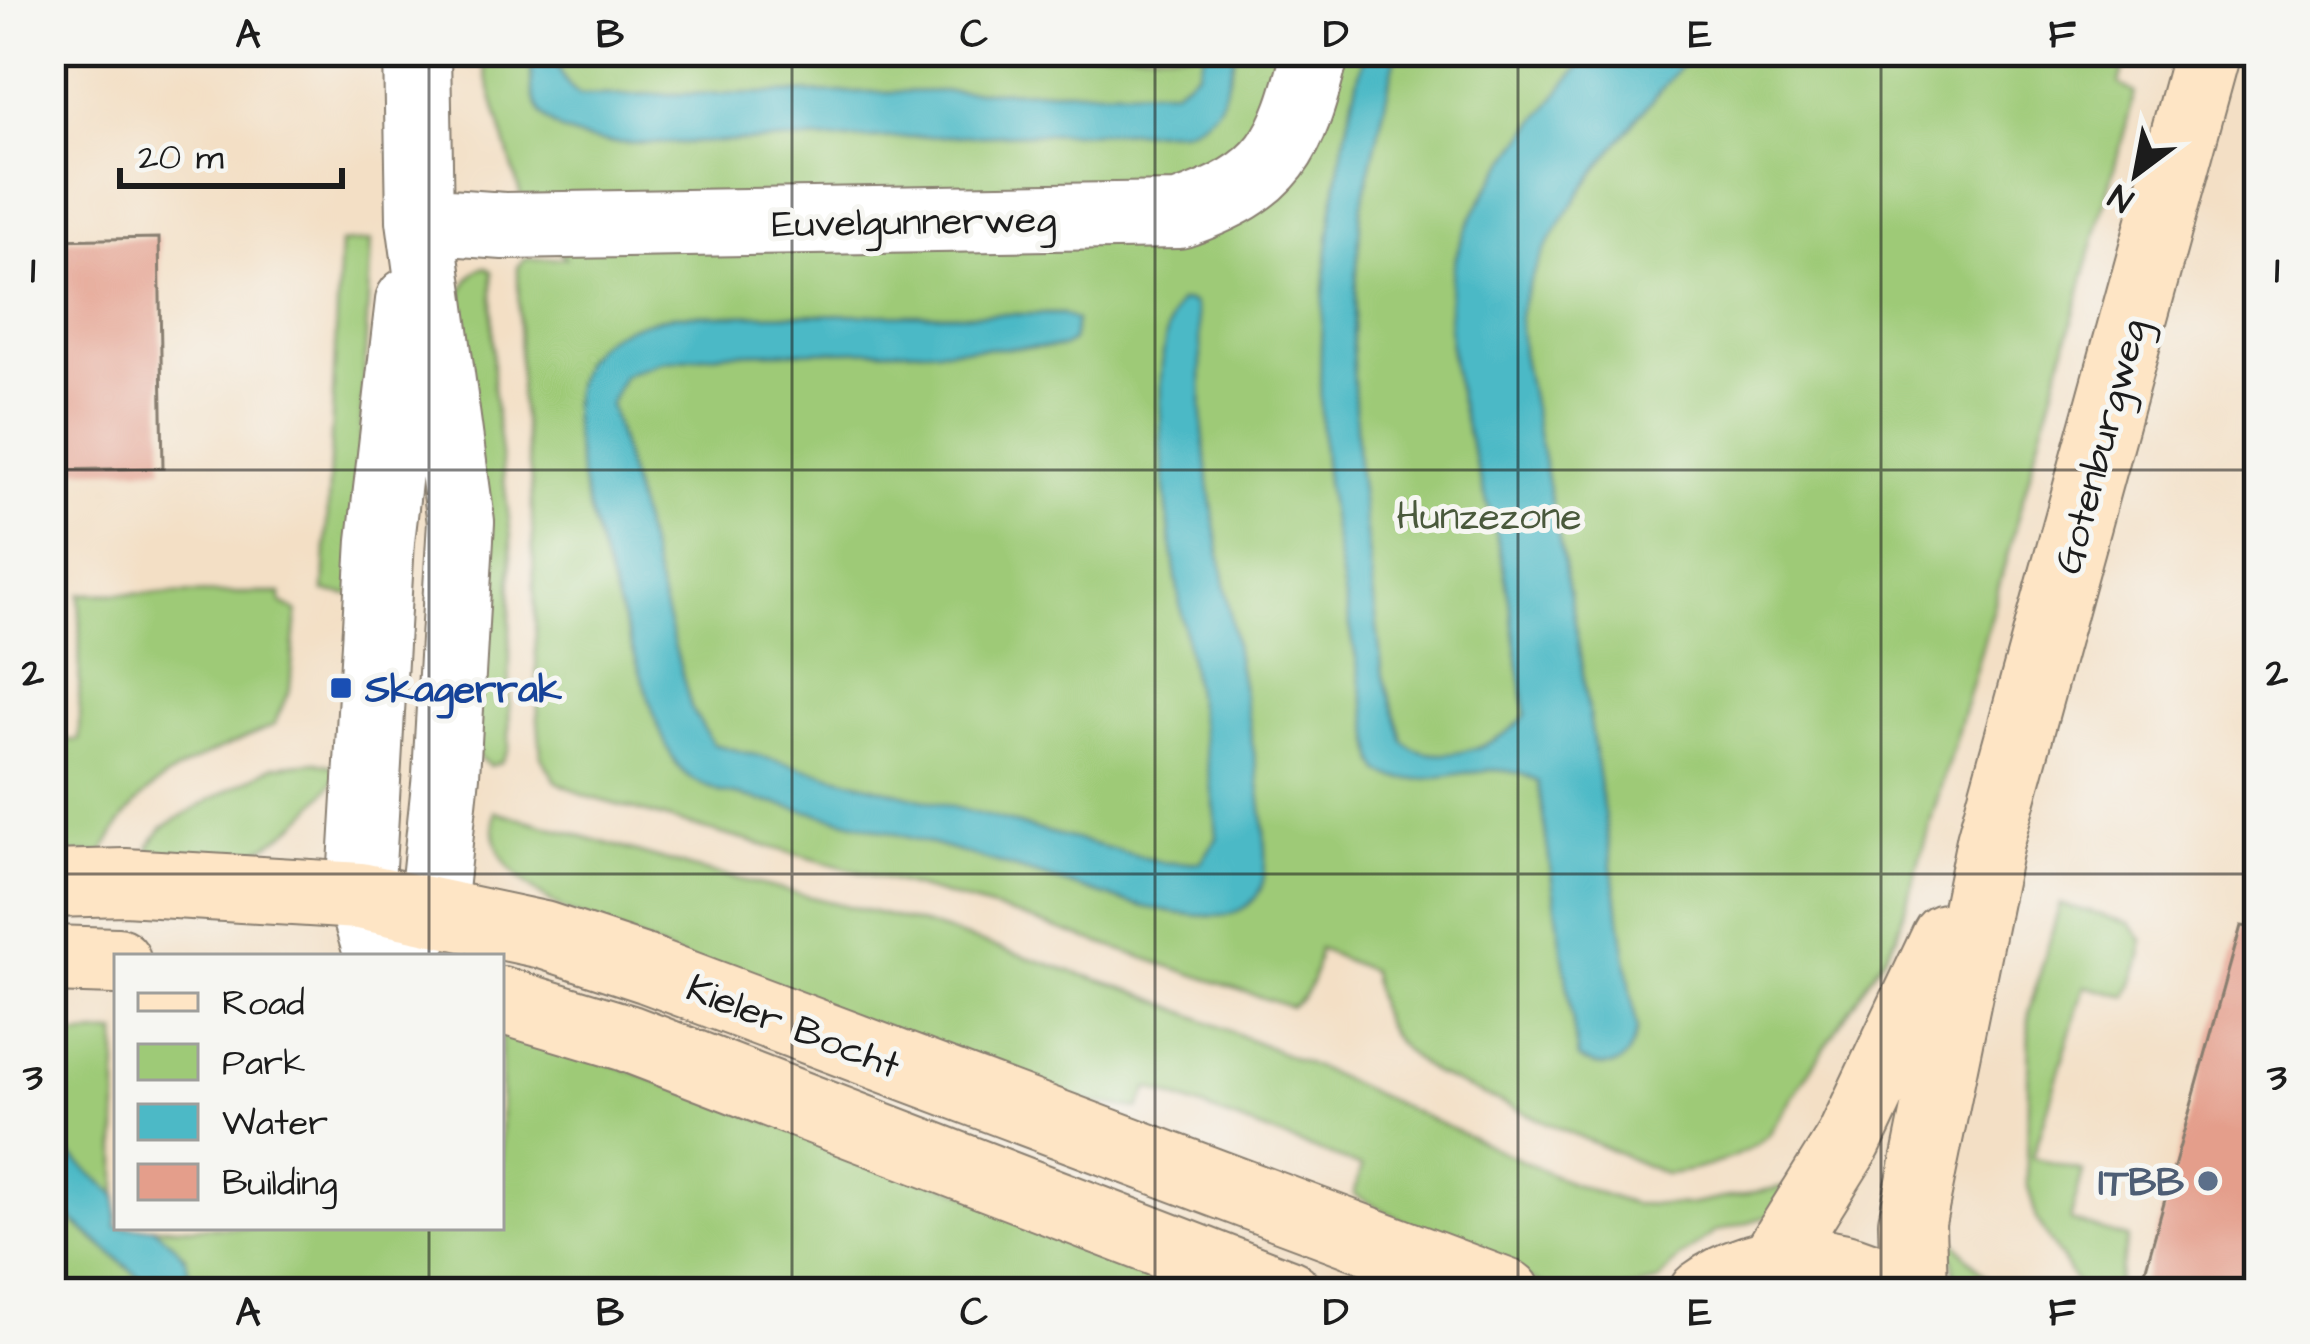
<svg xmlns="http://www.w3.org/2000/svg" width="2310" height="1344" font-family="'Architects Daughter',sans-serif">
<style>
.green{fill:#9eca77;stroke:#5d734a;stroke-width:3;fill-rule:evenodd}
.water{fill:#4cb9c6;stroke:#346a71;stroke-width:3}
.building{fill:#e49e8b}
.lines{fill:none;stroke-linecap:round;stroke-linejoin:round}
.street-casing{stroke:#887e70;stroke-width:70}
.secondary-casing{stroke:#887e70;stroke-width:70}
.street{stroke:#fff;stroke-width:66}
.secondary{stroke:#fee5c5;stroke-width:66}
.grid{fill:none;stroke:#1c1c1c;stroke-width:3;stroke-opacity:0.55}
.transit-dot{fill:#1a4fb4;stroke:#f6f6f2;stroke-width:4.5}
.service-dot{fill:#5c6f8a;stroke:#f6f6f2;stroke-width:4.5}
.labels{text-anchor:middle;stroke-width:10;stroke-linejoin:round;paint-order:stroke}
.street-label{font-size:39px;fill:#1c1c1c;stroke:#f6f6f2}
.park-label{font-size:39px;fill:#4a593c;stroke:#f6f6f2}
.transit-label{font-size:39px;font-weight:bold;fill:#164399;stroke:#f6f6f2;text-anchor:start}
.service-label{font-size:39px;font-weight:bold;fill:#4e5e75;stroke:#f6f6f2;text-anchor:end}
.neatline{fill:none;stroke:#1c1c1c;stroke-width:4.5}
.grid-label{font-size:39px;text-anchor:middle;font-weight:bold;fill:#1c1c1c}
</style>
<rect width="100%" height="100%" fill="#f6f6f2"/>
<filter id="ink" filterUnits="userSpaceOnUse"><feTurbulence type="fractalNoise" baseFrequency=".00833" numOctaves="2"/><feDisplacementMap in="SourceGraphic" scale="24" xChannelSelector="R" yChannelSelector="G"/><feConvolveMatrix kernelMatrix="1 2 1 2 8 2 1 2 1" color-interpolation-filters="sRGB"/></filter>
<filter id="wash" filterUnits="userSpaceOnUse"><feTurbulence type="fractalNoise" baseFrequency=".004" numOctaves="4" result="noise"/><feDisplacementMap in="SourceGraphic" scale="48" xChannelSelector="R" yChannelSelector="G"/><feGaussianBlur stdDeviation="2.7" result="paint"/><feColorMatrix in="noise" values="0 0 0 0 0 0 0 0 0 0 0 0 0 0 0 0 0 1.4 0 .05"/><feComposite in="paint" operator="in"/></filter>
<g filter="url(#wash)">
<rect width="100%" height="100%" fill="#f3dfc5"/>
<path class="green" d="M479,51H2128L2119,84L2135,93L1977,665L1897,935L1769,1134C1744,1157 1699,1172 1665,1174L1433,1073C1389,1041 1379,1025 1371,971L1319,949C1315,971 1312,996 1290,1007L1019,916L585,796L556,781L541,756L538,719L531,480L520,396L518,267L525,259L565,258L522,200ZM604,562L705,749L1211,916L1169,912L857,822L703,785L677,765L658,724Z
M371,241L353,595L324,592L340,243Z
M485,267L492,271L493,388L511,537L509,748L501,762L490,766L478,757L457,309C462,291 466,273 485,267Z
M281,593V603L297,612L290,688L274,725C197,761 143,772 102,854H51V741L79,740L80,594Z
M316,762L343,769C313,811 280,849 226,860C203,864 173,857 150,855V845L163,827L208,801L274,766Z
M495,811L692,868L926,925L1140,993L1327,1072L1573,1184L1632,1204L1688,1205L1793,1185L1772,1215L1715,1232L1680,1257L1658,1282L1608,1293L1546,1286L1457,1250L1354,1194L1362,1167L1149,1088L1139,1109L1020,1094L567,912C528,888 486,863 495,811Z
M2060,904L2130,923L2143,940L2142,957L2127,997L2085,986L2033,1157L2083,1172L2070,1221L2128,1238L2114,1293H2083L2037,1220L2027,1183L2029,1011Z
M501,1023L1239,1293H170L177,1290L185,1256L153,1227H501Z
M117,1033V1196L51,1138V1037Z
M51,1203L158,1293H51Z
M1954,1241L2001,1293H1957L1952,1257L1944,1244Z"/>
<path class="water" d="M532,51H558C558,72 563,83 580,95L1175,89L1198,71L1205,51H1236C1225,89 1225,117 1182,130L684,143C636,142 543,155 532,90C530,78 532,63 532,51Z
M1365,51H1397L1361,209L1352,346L1358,465L1383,676L1404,742C1434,770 1505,745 1526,714C1517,660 1512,605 1500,552C1479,459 1434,363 1454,265C1468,197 1549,107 1591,51H1694C1643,109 1532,239 1520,315C1519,326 1522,341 1522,352L1574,616L1637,1030C1628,1067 1612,1073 1578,1059L1538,782C1486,749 1427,797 1381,772L1376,762C1359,668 1338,574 1326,480C1310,348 1330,180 1365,51Z
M1187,301L1194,304C1204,326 1200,400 1203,430C1210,507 1225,580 1237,656C1244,703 1278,853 1260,890C1252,907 1233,916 1215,916C1156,917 1095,891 1038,875C933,844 828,813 720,792C703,785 685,778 675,762C657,731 648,693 636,659C611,583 579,501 573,420C571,399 575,376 586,358C604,329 644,323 675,315L1062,314L1076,321L1072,341L1062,347L725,353L661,362L634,371L623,376L610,404L691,708L713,744L1165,863L1201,862L1217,838L1215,811C1201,709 1126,380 1179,302Z
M51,1138L117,1196V1227H153C172,1244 194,1255 187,1283L170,1293H158L51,1202Z"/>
<g id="blocks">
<path class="building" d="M159,238L163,468L51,470V240Z
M2241,926L2259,928V1293H2139Z"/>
</g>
</g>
<g filter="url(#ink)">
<use href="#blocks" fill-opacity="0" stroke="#887e70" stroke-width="3"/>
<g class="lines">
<defs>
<path id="street" d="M420,220L504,226L1179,215C1278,181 1292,147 1316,51
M376,949L360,896L362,866L381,541L409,301
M401,957L432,909L446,775L461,522L420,220L417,51"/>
<path id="secondary" d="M51,884L125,882L360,896L543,935L649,970L1508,1293
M51,959L117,961
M501,1000L627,1038L1288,1293
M1773,1262L1849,1140L1945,937
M1702,1293C1760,1250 1841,1251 1900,1293
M1914,1293L1912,1222L1990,841L2207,51"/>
</defs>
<use href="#street" class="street-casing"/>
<use href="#secondary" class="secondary-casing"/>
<use href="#street" class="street"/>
<use href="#secondary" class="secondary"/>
</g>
</g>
<path class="grid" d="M429,51V957M792,51V1293M1155,51V1293M1518,51V1293M1881,51V1293M51,470H2259M51,874H2259M429,1227V1293"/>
<rect class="transit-dot" x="329" y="676" width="24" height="24" rx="6"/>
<circle class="service-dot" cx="2208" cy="1181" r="12"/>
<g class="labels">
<g class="street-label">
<text transform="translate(914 220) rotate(-1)" y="14">Euvelgunnerweg</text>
<text transform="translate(2099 446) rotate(-75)" y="14">Gotenburgweg</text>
<text transform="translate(794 1025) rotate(21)" y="14">Kieler Bocht</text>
</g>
<g class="park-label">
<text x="1489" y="529">Hunzezone</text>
</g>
<g class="transit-label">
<text x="365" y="702">Skagerrak</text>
</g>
<g class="service-label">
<text x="2184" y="1195">ITBB</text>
</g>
</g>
<rect width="2310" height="1344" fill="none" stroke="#f6f6f2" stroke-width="132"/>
<rect x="114" y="954" width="390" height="276" fill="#f6f6f2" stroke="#9f9f9c" stroke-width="3"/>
<rect x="138" y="993" width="60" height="18" fill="#fee5c5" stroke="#9f9f9c" stroke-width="3"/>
<text x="222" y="1014" font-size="36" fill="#1c1c1c">Road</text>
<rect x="138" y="1044" width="60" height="36" fill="#9eca77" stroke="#9f9f9c" stroke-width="3"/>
<text x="222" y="1074" font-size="36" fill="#1c1c1c">Park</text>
<rect x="138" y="1104" width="60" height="36" fill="#4cb9c6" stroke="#9f9f9c" stroke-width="3"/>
<text x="222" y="1134" font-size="36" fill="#1c1c1c">Water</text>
<rect x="138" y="1164" width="60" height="36" fill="#e49e8b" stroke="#9f9f9c" stroke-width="3"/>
<text x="222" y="1194" font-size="36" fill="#1c1c1c">Building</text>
<g transform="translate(2136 174) rotate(212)" stroke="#f6f6f2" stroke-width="9" paint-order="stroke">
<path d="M0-9L21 45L0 30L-21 45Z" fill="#1c1c1c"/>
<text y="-18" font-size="33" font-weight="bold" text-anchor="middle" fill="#1c1c1c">N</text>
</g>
<path d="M120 168v18h222v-18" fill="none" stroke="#1c1c1c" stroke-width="6"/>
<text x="138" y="168" font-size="36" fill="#1c1c1c" stroke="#f6f6f2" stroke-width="9" paint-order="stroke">20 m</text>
<rect x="66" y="66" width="2178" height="1212" class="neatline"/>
<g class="grid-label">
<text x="248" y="47">A</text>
<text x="610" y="47">B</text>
<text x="974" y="47">C</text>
<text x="1336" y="47">D</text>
<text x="1700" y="47">E</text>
<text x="2062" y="47">F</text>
<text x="33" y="282">1</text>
<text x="2277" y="282">1</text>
<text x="33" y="686">2</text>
<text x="2277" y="686">2</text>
<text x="33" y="1090">3</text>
<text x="2277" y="1090">3</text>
<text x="248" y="1325">A</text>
<text x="610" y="1325">B</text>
<text x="974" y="1325">C</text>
<text x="1336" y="1325">D</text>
<text x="1700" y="1325">E</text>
<text x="2062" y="1325">F</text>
</g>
</svg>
